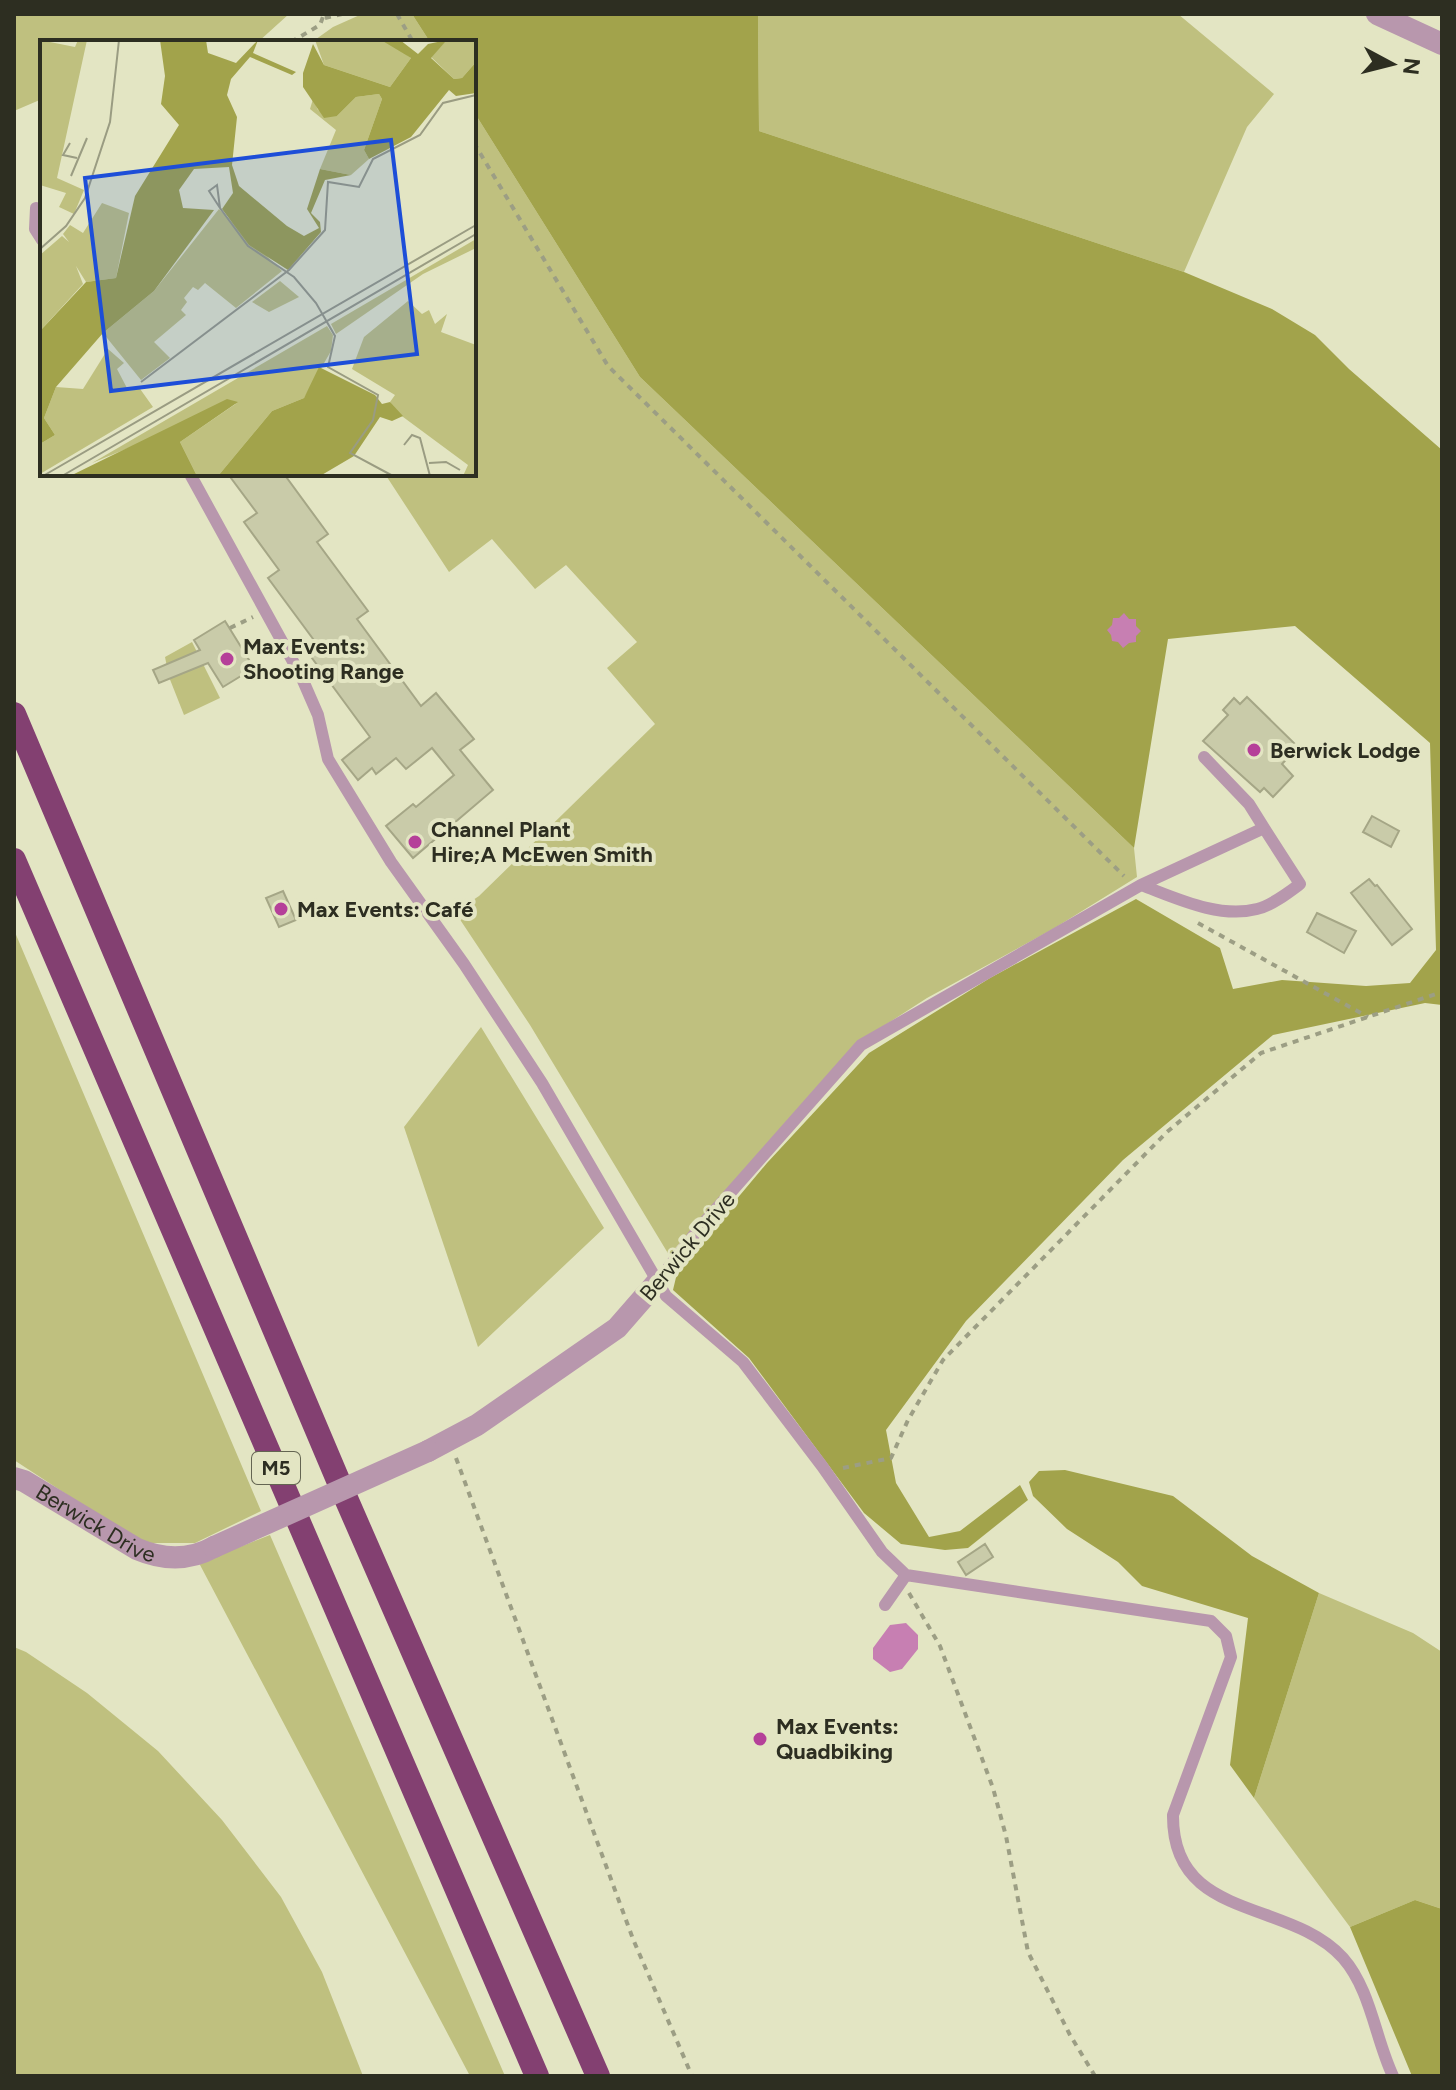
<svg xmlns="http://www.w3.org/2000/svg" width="1456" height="2090" font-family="Figtree,sans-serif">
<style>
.green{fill:#bfc07f}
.forest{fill:#a2a34b}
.water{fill:#c77fb2}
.building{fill:#c9cba9;stroke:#a5a686;stroke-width:2}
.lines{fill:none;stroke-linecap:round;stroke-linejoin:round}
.path{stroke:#9c9e84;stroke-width:4;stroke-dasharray:6 6;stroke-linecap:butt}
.service{stroke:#b897ad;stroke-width:12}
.minor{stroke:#b897ad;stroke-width:22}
.motorway{stroke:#834071;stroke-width:24}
.minor-bridge{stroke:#b897ad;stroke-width:22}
.poi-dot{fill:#b54099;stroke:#e3e5c3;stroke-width:3}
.labels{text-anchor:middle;stroke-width:8;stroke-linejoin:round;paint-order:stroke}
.shield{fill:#e3e5c3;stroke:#646552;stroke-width:2}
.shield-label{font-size:20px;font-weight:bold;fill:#2d2e21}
.poi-label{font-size:22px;font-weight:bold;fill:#2d2e21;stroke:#e3e5c3;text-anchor:start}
.street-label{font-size:22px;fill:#2d2e21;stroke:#e3e5c3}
.inset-road{fill:none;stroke:#9a9c82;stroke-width:2}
.view{fill:#1d4ed8;fill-opacity:0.15;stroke:#1d4ed8;stroke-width:4}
.inset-edge{fill:none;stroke:#2d2e21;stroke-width:4}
</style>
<rect width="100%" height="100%" fill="#e3e5c3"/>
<path class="green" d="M14,14H289L258,42H42V99L14,111Z
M362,14H412L430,42H312L333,27Z
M758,14H1178L1274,94L1247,127L1184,272L759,131Z
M474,112L640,377L1134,848L1137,877L1053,929L927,998L862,1040L669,1255L530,1025L455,912L479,896L655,724L607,668L637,642L566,565L535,589L492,539L449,572L385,474H474Z
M192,642L220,698L184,715L169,677L165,657Z
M14,930L261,1511L195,1543H141L14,1460Z
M481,1027L604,1228L478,1347L404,1127Z
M270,1535L505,2076H470L199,1563Z
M1319,1593L1413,1633L1442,1652V1909L1415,1900L1350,1927L1254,1798Z
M14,1647L26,1652L87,1693L158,1751L222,1820L281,1897L322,1972L363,2076H14Z"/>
<path class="forest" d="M412,14H758L759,131L1184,272L1272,309L1315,335L1349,369L1442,450V1005L1425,1003L1273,1035L1123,1160L966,1321L886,1430L896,1483L929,1537L960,1531L1020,1485L1028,1500L968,1548L945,1550L901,1544L864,1513L749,1358L673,1290L678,1269L767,1163L869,1053L990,978L1136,899L1220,948L1233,989L1282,980L1366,986L1410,983L1436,950L1430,743L1295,626L1168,639L1134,848L640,377L474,112V42H430Z
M1065,1470L1173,1496L1252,1556L1319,1593L1254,1798L1230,1765L1248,1618L1142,1586L1118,1562L1067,1529L1033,1496L1029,1482L1039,1471Z
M1415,1900L1442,1909V2076H1412L1350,1927Z"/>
<path class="water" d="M1124,613L1129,619H1136V626L1141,631L1136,636V642L1129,643L1123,648L1118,642L1112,641L1111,635L1107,630L1112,625L1113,618H1119Z
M906,1623L918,1635V1649L902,1669L890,1672L873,1659V1648L890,1625Z"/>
<path class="building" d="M228,474H284L328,534L317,542L368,611L357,619L421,706L436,693L474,739L460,750L493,790L413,858L386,826L413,804L416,807L454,775L432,748L406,769L396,758L376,774L372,768L358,780L342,760L370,737L309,654L319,647L268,578L279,570L244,522L257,513Z
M225,621L254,668L223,687L208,663L159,683L153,670L200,650L194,640Z
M1247,697L1298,747L1282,764L1293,776L1273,797L1264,788L1260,792L1203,741L1228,715L1223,710L1234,698L1240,704Z
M1372,816L1399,831L1391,847L1363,832Z
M1369,879L1375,886L1377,885L1412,929L1392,945L1351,893Z
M283,891L296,920L279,927L266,898Z
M1317,913L1356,931L1344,953L1307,932Z
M985,1544L993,1557L966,1575L958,1562Z"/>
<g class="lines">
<path class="path" d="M397,14L413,42
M325,18L342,14
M291,42L320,25L324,14
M474,143L608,366L1124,876
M230,628L253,617
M1198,923L1368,1017
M456,1458L633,1939L692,2076
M843,1468L891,1458L908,1420L943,1360L1167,1132L1261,1053L1436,994H1442
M909,1593L940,1646L993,1788L1006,1836L1028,1952L1070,2035L1095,2076"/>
<path class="service" d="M36,208L35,229L42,240
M190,474L301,676L318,715L328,759L391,862L464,964L542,1083L666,1296L743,1362L822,1466L882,1552L906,1575L1211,1621L1226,1636L1231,1657L1173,1815C1172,1922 1289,1898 1343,1958C1371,1990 1375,2038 1393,2076
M1204,757L1249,804L1264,828
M658,1281L701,1226L861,1045L1141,885L1264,828L1300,884C1288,893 1271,906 1257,909C1219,919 1176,898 1141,885
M885,1605L906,1575"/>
<g class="minor">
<path d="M1377,14L1442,44"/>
<path d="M428,1451L477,1425L617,1328L658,1281"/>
<path id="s1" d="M14,1478L24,1481L137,1549C163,1560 189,1561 214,1547"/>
</g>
<path class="motorway" d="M14,714L338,1480L598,2076
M14,860L537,2076"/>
<path class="minor-bridge" d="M214,1547L428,1451"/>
</g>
<g class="poi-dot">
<circle cx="227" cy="659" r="8"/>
<circle cx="1254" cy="750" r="8"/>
<circle cx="415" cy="842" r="8"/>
<circle cx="281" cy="909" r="8"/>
<circle cx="760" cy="1739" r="8"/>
</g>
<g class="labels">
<rect class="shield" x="252" y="1452" width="48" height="32" rx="6"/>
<g class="shield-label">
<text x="276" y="1475">M5</text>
</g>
<g class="poi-label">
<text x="243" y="654">Max Events:<tspan x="243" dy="25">Shooting Range</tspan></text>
<text x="1270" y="758">Berwick Lodge</text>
<text x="431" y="837">Channel Plant<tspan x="431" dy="25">Hire;A McEwen Smith</tspan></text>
<text x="297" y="917">Max Events: Café</text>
<text x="776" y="1734">Max Events:<tspan x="776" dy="25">Quadbiking</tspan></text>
</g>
<g class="street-label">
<text transform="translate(687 1246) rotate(-50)" y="8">Berwick Drive</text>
<text dy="8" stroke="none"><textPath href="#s1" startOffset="94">Berwick Drive</textPath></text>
</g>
</g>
<g transform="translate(40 40)">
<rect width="436" height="436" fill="#e3e5c3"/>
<path d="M0,0L35,7L38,0H47L17,138L44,150L34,174L19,167L26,153L0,145ZM275,0L350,2L371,18L350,47L284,25ZM407,0H436V22L422,38L414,39L391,17ZM339,54L342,59L324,110L329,119L311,135L280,129L296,90L270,69L273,59L278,70L297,76L316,57ZM62,163L89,173L76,238L46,242L36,226L43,244L0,291V215L22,196L29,202L23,194L30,185L43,193ZM179,169L242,231L196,268L165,243L158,250L153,247L144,258L147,262L141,270L146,275L114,302L130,318L101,340L63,293L114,251ZM436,199V208L383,234L296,294L291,284ZM240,241L259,257L229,272L212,262ZM368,261L382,274L389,270L395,284L407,274L401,292L436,305V436H423L428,425L355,371L350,362L355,355L312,329L324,297ZM287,286L293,295L291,311L264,358L232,371L178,436H157L140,402L197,363L52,423ZM68,309L84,323L77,329L88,350L98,346L113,367L0,434V404L15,395L4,378L16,347L43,349Z" fill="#bfc07f"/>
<path d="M120,0H166L168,13L196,23L218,0L213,13L256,32L252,35L210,17L191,39L187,55L197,77L192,125L199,146L247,186L264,196L279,188L267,169L280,129L311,135L285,140L271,173L280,182L281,192L248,230L209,205L182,169L193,153L189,127L154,129L139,150L143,168L174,170L114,251L63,293L16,347L4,378L15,395L0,404V291L46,242L76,238L95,156L139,85L121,64L125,36ZM341,0H360L378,14L388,4L407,0L391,18L414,39L422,38L436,22V53L416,56L409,50L371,97L329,119L324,110L342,59L339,54L316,57L297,76L284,78L263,47V33L273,4L284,25L350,47L371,18ZM279,327L335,355L342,364L350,362L363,376L352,381L340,377L314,416L280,436H178L232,371L264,358ZM187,359L198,362L140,402L157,436H30Z" fill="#a2a34b"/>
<path class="inset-road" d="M30,103L23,115L37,118M31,136L47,98M180,168L177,145L169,151L180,168L208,206L254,237L276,263L295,296L288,327L338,355L333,380L310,413L353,436M0,209L26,186L45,158L70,82L79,0M101,342L249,230L285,190L288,142L319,147L333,119L380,95L403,63L436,55M364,405L372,395L380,398L390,436M389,423L406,422L420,430M3,436L436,185M22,436L436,194"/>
<path class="view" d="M351,100L377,314L71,351L45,138Z"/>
<rect width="436" height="436" class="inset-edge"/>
</g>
<rect width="1456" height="2090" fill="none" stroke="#2d2e21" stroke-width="32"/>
<g transform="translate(1392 64) rotate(97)" stroke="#e3e5c3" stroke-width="6" paint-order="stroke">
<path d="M0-6L14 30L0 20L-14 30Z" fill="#2d2e21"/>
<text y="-12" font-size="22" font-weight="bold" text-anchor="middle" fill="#2d2e21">N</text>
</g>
</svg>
